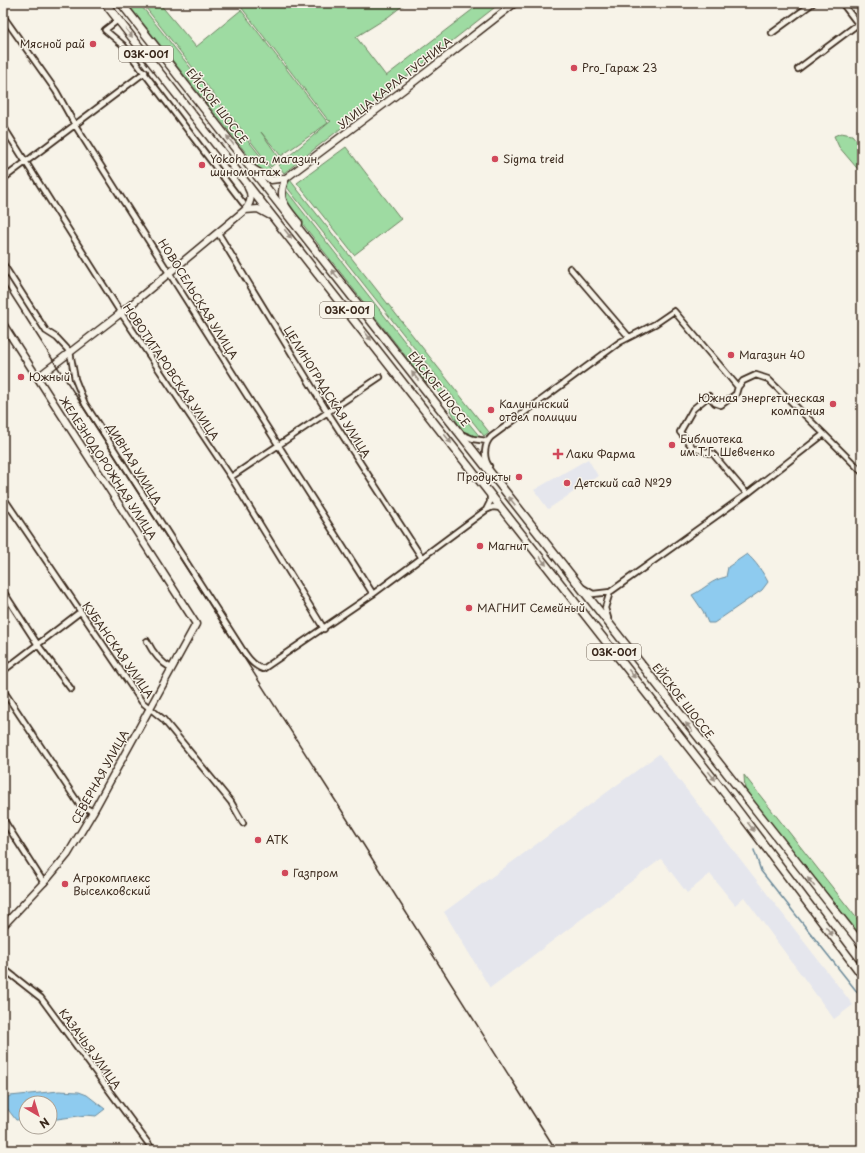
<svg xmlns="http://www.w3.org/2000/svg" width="865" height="1153" font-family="'Playpen Sans',sans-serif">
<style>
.built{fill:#e5e6ed}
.green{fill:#9edba2;stroke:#6c8260}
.water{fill:#8ecbef;stroke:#6d8b9b}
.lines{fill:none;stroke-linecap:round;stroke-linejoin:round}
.stream{stroke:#6d8b9b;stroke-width:1.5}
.minor-casing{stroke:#3b2a1e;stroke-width:8}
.tertiary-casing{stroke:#3b2a1e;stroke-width:9}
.primary-casing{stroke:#3b2a1e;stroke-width:10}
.minor{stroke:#f7f3e8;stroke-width:4.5}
.tertiary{stroke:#f7f3e8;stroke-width:6}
.primary{stroke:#f7f3e8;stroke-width:7}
.rail{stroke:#3b2a1e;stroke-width:1.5}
.oneway{fill:#998e83}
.poi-dot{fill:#d1495b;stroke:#f7f3e8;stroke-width:1.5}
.labels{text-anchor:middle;stroke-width:3;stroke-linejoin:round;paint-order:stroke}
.shield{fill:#f7f3e8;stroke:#73665b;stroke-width:1}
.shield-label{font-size:10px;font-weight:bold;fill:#3b2a1e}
.poi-label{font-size:11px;fill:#3b2a1e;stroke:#f7f3e8;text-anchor:start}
.street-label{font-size:11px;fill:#3b2a1e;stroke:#f7f3e8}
</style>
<rect width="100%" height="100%" fill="#f7f3e8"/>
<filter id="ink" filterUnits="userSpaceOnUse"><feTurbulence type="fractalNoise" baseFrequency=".025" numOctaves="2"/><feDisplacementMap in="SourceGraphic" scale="8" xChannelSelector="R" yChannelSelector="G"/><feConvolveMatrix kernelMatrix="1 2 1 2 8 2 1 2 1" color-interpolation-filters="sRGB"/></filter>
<g filter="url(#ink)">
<path class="built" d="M588,459L598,476L548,509L534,490Z
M659,754L853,1005L834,1019L744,897L735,905L710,874L687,893L661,859L490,988L444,912Z"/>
<path class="green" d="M127,3H139L277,177H270L258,168Z
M142,3H159L196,47L241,10L328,123L281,156L261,132L280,159L271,167Z
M238,3H406L388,17L356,37L386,76L481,3L499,4L284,173L278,165L331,121L328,120Z
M841,133L852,135L862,147V174L839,147L834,136Z
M346,147L401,219L354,255L297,183Z
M290,180L489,432L484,436L286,186Z
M285,189L445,393L443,395L439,393L425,381L287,204L284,196Z
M451,406L464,423L467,421L481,438C464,440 456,420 450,408Z
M744,775L862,925V937L745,791Z"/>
<path class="water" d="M747,554C755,561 763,572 768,582L762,590L714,623H708L703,611L692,595C706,588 711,580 726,577L728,567Z
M59,1091L79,1092L87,1095L105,1109L96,1116L86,1115L50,1120V1103H26V1119L16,1120L6,1107L4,1099L10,1096Z"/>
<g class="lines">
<path class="stream" d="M754,850L761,871L862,998"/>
<defs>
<path id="minor" d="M842,3L862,29
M3,16L56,91L75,125L373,594
M118,20L105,30L123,45L243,203
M772,33L813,3
M798,69L862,21
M3,126L121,313L231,477L324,629
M3,179L145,72
M218,233L328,413L422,558
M3,264L46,331L57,338L70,352L75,379L85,404L240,646C246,655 252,665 263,669L373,594L486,510L493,507L501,508
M570,268L629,337
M738,387L743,381L756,375L768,379L824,434
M461,434L473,439L487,441
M489,466C483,458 484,444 491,437L620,342L655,324L674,311L738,387L736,394L721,405L715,403L709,396L693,409L680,432L693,448L713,454L747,494
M231,477L380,377
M3,497L142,702L163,719L231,802L243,823
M486,510L490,502V495
M583,588L593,594L610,592
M3,591L38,645L71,689
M608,618L605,608L610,592L747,494L824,434L862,472
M147,641C153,653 160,662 171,668
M3,671L80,612
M3,690L79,804L93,812
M3,819L44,883
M3,968L41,998L153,1150"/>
<path id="tertiary" d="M252,168L271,180L286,178L415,81L515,3
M286,178C276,199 286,207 299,223L298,227
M245,210L258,209L269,215
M3,324L196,624L93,812L68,854L48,878L3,926
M38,377L121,313L245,210C250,204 253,196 248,188"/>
<path id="primary" d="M105,3L727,796L862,975
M121,3L862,945"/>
</defs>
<use href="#minor" class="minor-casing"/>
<use href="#tertiary" class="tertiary-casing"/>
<use href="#primary" class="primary-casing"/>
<use href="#minor" class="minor"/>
<use href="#tertiary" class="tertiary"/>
<use href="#primary" class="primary"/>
<path class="rail" d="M3,282L337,803L556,1150"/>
</g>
<defs><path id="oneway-solid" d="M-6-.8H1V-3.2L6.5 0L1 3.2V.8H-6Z"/></defs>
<g class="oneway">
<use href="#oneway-solid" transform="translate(129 33) rotate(51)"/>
<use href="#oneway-solid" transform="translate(230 140) rotate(-128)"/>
<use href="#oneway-solid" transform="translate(288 234) rotate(52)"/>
<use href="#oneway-solid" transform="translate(335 274) rotate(-128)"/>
<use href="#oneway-solid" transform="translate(368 336) rotate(52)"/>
<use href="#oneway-solid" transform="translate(415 376) rotate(-128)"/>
<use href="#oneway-solid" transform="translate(448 439) rotate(52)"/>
<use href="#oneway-solid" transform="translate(512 501) rotate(-128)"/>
<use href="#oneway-solid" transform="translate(543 561) rotate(52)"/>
<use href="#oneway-solid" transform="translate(632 674) rotate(52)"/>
<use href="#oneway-solid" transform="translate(689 727) rotate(-128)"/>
<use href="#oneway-solid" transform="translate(712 776) rotate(52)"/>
<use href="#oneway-solid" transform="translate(751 827) rotate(53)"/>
<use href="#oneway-solid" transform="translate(811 882) rotate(-129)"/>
<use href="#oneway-solid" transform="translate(829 931) rotate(53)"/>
</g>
</g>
<g class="poi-dot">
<circle cx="93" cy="44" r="4"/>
<circle cx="574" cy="68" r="4"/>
<circle cx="495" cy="159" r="4"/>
<circle cx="202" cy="165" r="4"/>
<circle cx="731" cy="355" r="4"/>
<circle cx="21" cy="377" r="4"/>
<circle cx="833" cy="404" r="4"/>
<circle cx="491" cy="410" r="4"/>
<circle cx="672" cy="445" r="4"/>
<path d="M556 448h4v4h4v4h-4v4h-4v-4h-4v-4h4z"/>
<circle cx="519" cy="477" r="4"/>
<circle cx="567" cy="483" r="4"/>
<circle cx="480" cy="546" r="4"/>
<circle cx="469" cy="608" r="4"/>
<circle cx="258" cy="840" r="4"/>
<circle cx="285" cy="873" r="4"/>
<circle cx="65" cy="884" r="4"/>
</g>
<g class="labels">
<g class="shield">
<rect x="119" y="46" width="54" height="16" rx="3"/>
<rect x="320" y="302" width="54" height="16" rx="3"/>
<rect x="587" y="644" width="54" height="16" rx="3"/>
</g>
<g class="shield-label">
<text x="146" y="58">03К-001</text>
<text x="347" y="314">03К-001</text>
<text x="614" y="656">03К-001</text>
</g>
<g class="poi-label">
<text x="85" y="48" text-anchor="end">Мясной рай</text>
<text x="582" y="72">Pro_Гараж 23</text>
<text x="210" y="163">Yokohama, магазин,<tspan x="210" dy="13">шиномонтаж</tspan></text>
<text x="503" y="163">Sigma treid</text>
<text x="739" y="359">Магазин 40</text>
<text x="29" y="381">Южный</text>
<text x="825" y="402" text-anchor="end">Южная энергетическая<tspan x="825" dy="13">компания</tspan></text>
<text x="499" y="408">Калининский<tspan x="499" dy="13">отдел полиции</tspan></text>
<text x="680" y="443">Библиотека<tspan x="680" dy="13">им.Т.Г. Шевченко</tspan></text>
<text x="566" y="458">Лаки Фарма</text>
<text x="511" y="481" text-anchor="end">Продукты</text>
<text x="575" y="487">Детский сад №29</text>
<text x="488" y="550">Магнит</text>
<text x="477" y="612">МАГНИТ Семейный</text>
<text x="266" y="844">АТК</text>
<text x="293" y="877">Газпром</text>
<text x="73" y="882">Агрокомплекс<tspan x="73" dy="13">Выселковский</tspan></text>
</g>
<g class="street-label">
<text transform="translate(395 83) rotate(-38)" y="4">УЛИЦА КАРЛА ГУСНИКА</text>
<text transform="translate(217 106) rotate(52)" y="4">ЕЙСКОЕ ШОССЕ</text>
<text transform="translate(198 299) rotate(58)" y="4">НОВОСЕЛЬСКАЯ УЛИЦА</text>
<text transform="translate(171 372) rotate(56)" y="4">НОВОТИТАРОВСКАЯ УЛИЦА</text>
<text transform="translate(439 389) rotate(52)" y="4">ЕЙСКОЕ ШОССЕ</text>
<text transform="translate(327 392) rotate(58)" y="4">ЦЕЛИНОГРАДСКАЯ УЛИЦА</text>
<text transform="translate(134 464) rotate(58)" y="4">ДИВНАЯ УЛИЦА</text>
<text transform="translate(108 468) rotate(57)" y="4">ЖЕЛЕЗНОДОРОЖНАЯ УЛИЦА</text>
<text transform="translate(118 650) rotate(55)" y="4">КУБАНСКАЯ УЛИЦА</text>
<text transform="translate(683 701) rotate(52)" y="4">ЕЙСКОЕ ШОССЕ</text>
<text transform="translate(100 777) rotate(-61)" y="4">СЕВЕРНАЯ УЛИЦА</text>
<text transform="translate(90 1049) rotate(54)" y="4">КАЗАЧЬЯ УЛИЦА</text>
</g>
</g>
<rect width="865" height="1153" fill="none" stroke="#f7f3e8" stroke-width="16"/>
<rect x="8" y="8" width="849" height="1137" fill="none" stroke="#3b2a1e" stroke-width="1.5" filter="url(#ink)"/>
<g transform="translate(38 1115) rotate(142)"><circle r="19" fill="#f7f3e8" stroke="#aca397"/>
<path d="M0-3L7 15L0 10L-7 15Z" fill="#d1495b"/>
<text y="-6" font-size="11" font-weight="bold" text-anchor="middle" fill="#3b2a1e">N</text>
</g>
</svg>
